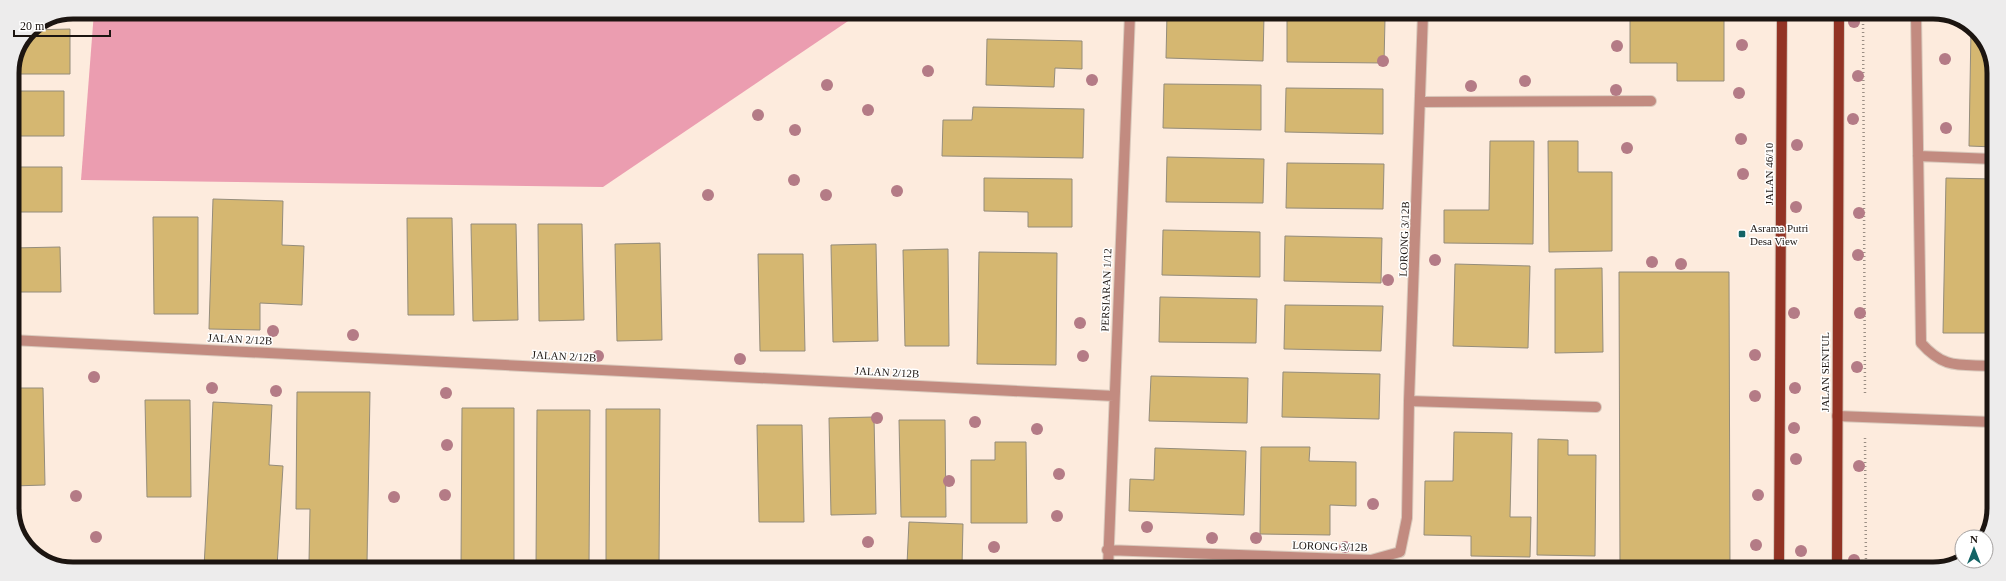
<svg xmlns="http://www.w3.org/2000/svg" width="2006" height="581" font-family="Georgia,serif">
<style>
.forest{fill:#eb9db0}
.building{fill:#d5b771;stroke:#948c7b}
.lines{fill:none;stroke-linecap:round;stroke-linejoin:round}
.lane-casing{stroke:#d9c9bc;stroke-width:12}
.street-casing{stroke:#d9c9bc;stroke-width:12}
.primary-casing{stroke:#d9c9bc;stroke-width:12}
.path{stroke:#9b8e84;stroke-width:2.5;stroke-dasharray:1 3;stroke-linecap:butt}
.lane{stroke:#c28b80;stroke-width:10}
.street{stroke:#c28b80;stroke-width:10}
.primary{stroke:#923324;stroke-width:10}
.tree{fill:#b47b86}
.poi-dot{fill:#136365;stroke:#fff;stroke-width:1.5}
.labels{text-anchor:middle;stroke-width:3;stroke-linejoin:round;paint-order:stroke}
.street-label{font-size:11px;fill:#1c1511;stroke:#fff}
.poi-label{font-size:11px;fill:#1c1511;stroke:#fff;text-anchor:start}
.rim{fill:none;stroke:#1c1511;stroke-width:5}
</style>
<rect width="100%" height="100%" fill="#fdebdd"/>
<path class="forest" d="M94,12L860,13L603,187L81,180Z"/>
<path class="building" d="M1049,13H1088V17L1049,18Z
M1167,14L1264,16L1263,61L1166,58Z
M1630,14H1724V81H1677V63H1630Z
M1287,17L1385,19L1384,63L1287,62Z
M1971,28L1979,33L1994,69V147L1969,146Z
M70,29V74H12L30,30Z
M987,39L1082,41V69L1055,68L1054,87L986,85Z
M1164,84L1261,85V130L1163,128Z
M1286,88L1383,89V134L1285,132Z
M12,91H64V136H12Z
M973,107L1084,109L1083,158L942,156L943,120H972Z
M1490,141H1534L1533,244L1444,243V210H1489Z
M1548,141H1578V172H1612V251L1549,252Z
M1167,157L1264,159L1263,203L1166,202Z
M1287,163L1384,164L1383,209L1286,208Z
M12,167H62V212H12Z
M984,178L1072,179V227H1028V212L984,211Z
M1946,178L1993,179V333H1943Z
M213,199L283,201L282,245L304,246L302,305L260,303V330L209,329Z
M153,217H198V314H154Z
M407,218H452L454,315H408Z
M471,224H516L518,320L473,321Z
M538,224H582L584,320L539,321Z
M1163,230L1260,232V277L1162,275Z
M1285,236L1382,238L1381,283L1284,281Z
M660,243L662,340L617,341L615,244Z
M876,244L878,341L833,342L831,245Z
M60,247L61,292H12V248Z
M948,249L949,346H905L903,250Z
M979,252L1057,253L1056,365L977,364Z
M758,254H803L805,351H760Z
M1455,264L1530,266L1528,348L1453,346Z
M1602,268L1603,352L1555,353V269Z
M1619,272H1729L1730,569H1620Z
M1160,297L1257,299L1256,343L1159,342Z
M1285,305L1383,306L1381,351L1284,349Z
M1283,372L1380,374L1379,419L1282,417Z
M1151,376L1248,378L1247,423L1149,421Z
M12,388H43L45,485L12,486Z
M297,392H370L367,563L309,562L310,509H296Z
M145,400H190L191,497H147Z
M213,402L272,405L269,465L283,466L277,567H204Z
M462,408H514V567H461Z
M606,409H660L659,568H606Z
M537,410H590L589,568L536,567Z
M874,417L876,514L831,515L829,418Z
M899,420H945L946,517H901Z
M757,425H802L804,522H759Z
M1454,432L1512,433L1510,517H1531L1530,557L1471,556V536L1424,535L1425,481H1453Z
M1538,439L1568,440V455H1596L1595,556L1537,555Z
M995,442H1026L1027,523H971V460H995Z
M1261,447H1310L1309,461L1356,462V506L1330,505V535L1260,534Z
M1155,448L1246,451L1244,515L1129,511L1130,479L1154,480Z
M909,522L963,524L962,566L907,564Z
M1557,563H1604V569H1557Z"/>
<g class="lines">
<defs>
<path id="lane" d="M1916,14L1921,343C1945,370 1959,364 1993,366
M1918,156L1993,159
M1837,416L1992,422"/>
<path id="street" d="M1421,102L1651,101
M12,340L1114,396
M1409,401L1596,407
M1107,550L1371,560L1400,552L1407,518L1409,401L1423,13
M1108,568L1130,13"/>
<path id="primary" d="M1779,569L1782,14
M1837,569L1839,14"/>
</defs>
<use href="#lane" class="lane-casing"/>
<use href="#street" class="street-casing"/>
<use href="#primary" class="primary-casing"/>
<path class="path" d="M1863,16L1865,395
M1865,438L1866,569"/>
<use href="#lane" class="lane"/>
<use href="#street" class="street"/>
<use href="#primary" class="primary"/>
</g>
<g class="tree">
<circle cx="1854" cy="22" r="6"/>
<circle cx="1742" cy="45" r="6"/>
<circle cx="1617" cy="46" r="6"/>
<circle cx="1945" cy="59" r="6"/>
<circle cx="1383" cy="61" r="6"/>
<circle cx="928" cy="71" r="6"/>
<circle cx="1858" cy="76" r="6"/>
<circle cx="1092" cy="80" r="6"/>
<circle cx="1525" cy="81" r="6"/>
<circle cx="827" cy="85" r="6"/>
<circle cx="1471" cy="86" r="6"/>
<circle cx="1616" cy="90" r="6"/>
<circle cx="1739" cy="93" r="6"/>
<circle cx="868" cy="110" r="6"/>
<circle cx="758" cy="115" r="6"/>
<circle cx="1853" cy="119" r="6"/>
<circle cx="1946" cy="128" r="6"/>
<circle cx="795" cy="130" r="6"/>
<circle cx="1741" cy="139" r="6"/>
<circle cx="1797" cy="145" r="6"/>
<circle cx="1627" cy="148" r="6"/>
<circle cx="1743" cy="174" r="6"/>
<circle cx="794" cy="180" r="6"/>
<circle cx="897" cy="191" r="6"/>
<circle cx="708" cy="195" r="6"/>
<circle cx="826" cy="195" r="6"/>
<circle cx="1796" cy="207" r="6"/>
<circle cx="1859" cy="213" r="6"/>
<circle cx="1858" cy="255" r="6"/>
<circle cx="1435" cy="260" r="6"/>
<circle cx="1652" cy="262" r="6"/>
<circle cx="1681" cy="264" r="6"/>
<circle cx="1388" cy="280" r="6"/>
<circle cx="1794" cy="313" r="6"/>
<circle cx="1860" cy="313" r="6"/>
<circle cx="1080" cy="323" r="6"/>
<circle cx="273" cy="331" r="6"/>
<circle cx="353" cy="335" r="6"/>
<circle cx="1755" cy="355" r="6"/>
<circle cx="598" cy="356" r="6"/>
<circle cx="1083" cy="356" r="6"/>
<circle cx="740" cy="359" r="6"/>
<circle cx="1857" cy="367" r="6"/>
<circle cx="94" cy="377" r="6"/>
<circle cx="212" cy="388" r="6"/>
<circle cx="1795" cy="388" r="6"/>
<circle cx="276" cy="391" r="6"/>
<circle cx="446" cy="393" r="6"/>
<circle cx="1755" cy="396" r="6"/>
<circle cx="877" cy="418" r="6"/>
<circle cx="975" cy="422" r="6"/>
<circle cx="1794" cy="428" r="6"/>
<circle cx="1037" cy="429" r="6"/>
<circle cx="447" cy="445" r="6"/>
<circle cx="1796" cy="459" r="6"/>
<circle cx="1859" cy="466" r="6"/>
<circle cx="1059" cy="474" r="6"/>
<circle cx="949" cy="481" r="6"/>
<circle cx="445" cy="495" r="6"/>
<circle cx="1758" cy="495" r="6"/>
<circle cx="76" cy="496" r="6"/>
<circle cx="394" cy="497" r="6"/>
<circle cx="1373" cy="504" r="6"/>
<circle cx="1057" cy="516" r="6"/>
<circle cx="1147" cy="527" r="6"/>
<circle cx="96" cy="537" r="6"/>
<circle cx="1212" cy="538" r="6"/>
<circle cx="1256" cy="538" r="6"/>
<circle cx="868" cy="542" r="6"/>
<circle cx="1756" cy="545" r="6"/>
<circle cx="994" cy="547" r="6"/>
<circle cx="1345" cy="547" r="6"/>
<circle cx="1801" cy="551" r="6"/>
<circle cx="1854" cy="560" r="6"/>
</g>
<rect class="poi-dot" x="1738" y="230" width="8" height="8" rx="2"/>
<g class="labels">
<g class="street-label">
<text transform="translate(1769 174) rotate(-90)" y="4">JALAN 46/10</text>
<text transform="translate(1404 239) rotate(-88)" y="4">LORONG 3/12B</text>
<text transform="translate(1106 290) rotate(-88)" y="4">PERSIARAN 1/12</text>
<text transform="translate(240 339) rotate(3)" y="4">JALAN 2/12B</text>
<text transform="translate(564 356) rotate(3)" y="4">JALAN 2/12B</text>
<text transform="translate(887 372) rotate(3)" y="4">JALAN 2/12B</text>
<text transform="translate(1825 372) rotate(-90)" y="4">JALAN SENTUL</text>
<text transform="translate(1330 546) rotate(2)" y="4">LORONG 3/12B</text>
</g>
<g class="poi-label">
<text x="1750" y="232">Asrama Putri<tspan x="1750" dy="13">Desa View</tspan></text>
</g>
</g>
<path d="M0 0H2006V581H0ZM73 19H1933A54 54 0 0 1 1987 73V508A54 54 0 0 1 1933 562H73A54 54 0 0 1 19 508V73A54 54 0 0 1 73 19Z" fill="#edecec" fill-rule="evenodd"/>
<path class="rim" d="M73 19H1933A54 54 0 0 1 1987 73V508A54 54 0 0 1 1933 562H73A54 54 0 0 1 19 508V73A54 54 0 0 1 73 19Z"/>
<g transform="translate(1974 549)"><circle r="19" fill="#ffffff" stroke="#a4a1a0"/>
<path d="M0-3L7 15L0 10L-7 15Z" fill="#136365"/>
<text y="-6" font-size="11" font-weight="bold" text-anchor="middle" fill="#1c1511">N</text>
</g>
<path d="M14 30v6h96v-6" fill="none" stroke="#1c1511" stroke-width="2"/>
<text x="20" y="30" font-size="12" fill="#1c1511" stroke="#ffffff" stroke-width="3" paint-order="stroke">20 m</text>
</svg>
